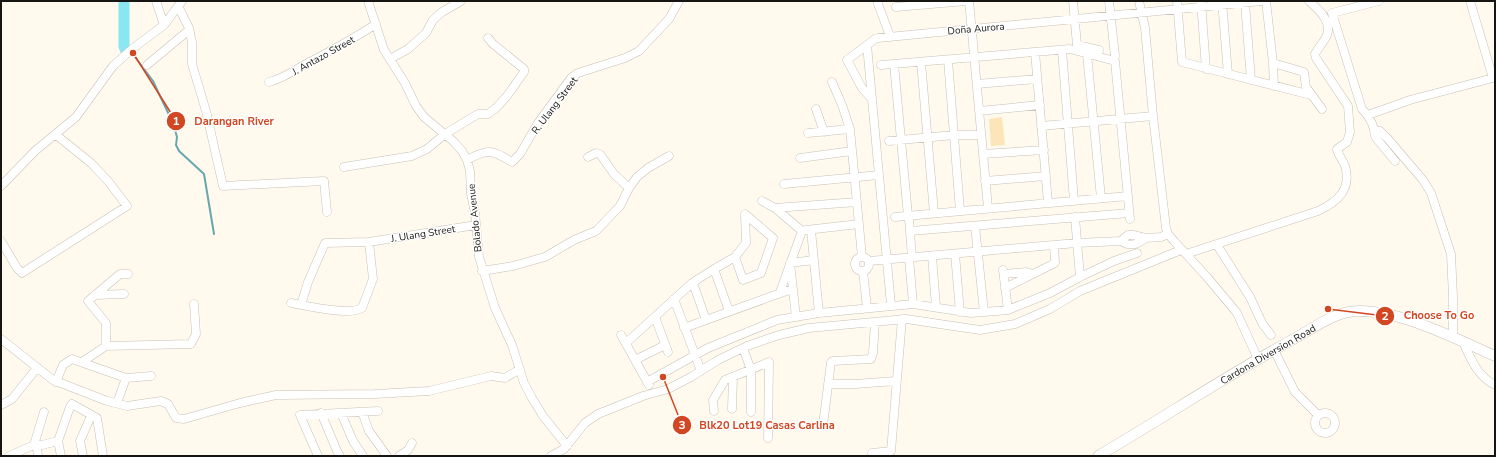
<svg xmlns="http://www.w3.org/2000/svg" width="1496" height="457" font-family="'Nunito Sans',sans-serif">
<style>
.green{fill:#fde5ba}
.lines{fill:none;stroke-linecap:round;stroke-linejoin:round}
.stream{stroke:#66a8ad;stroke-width:2}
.river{stroke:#88e7f0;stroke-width:11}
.minor-casing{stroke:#c7c1b7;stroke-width:9}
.major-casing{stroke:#c7c1b7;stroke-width:11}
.minor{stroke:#fff;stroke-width:8}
.major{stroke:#fff;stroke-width:10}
.labels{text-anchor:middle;stroke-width:3;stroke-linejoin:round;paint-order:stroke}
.street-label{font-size:10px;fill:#171511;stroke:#fff}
.leader{fill:none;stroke:#d14722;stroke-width:1.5}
.callout-dot{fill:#d14722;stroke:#fff;stroke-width:1.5}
.mark-label{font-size:12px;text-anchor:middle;font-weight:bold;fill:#fff}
.callout-label{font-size:11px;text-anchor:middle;font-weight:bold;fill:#d14722;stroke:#fff;stroke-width:3;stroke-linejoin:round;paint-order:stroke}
</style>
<rect width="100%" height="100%" fill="#fff9ee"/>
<path class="green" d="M1002,117L1005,145L991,146L989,119Z"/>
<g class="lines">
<path class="stream" d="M132,53L153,81L160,96L173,123L177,137L176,145L179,151L204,174L214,234"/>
<path class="river" d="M124,1V46L125,49"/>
<defs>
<path id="minor" d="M156,1L164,25
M368,1L384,50L405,83L416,106L424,117L453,141L462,151L467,160L470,171L471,194L475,213L479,257L495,308L512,345L524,383L532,398L543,416L567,446
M877,1L890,36
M969,1L973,43
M1073,1L1077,45L1099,50
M1109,1L1115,56
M1139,1L1145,28L1153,116L1166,228L1168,234L1174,241L1207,277L1237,313L1258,359
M1177,1L1182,62L1311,95
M1201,1L1206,69
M1222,1L1228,74
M1266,1L1273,63L1274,86
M1379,1L1332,13L1362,109C1368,115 1372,122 1374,129C1375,133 1374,135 1376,138L1395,161
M1245,3L1251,80
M178,6L189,28L192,42V64L206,111L223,186L324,181L327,212
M896,7L966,1
M878,38L1262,1
M973,44L988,208
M867,45L891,305
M1062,50L1074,201
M1035,52L1048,203
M1087,54L1101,198
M390,59L408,49L426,33L433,20L442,12L461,1
M948,60L960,211
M921,62L934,213
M1273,63L1304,72L1306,87L1322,109
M894,64L908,216
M147,65L189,30
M881,65L1070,49L1115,61L1130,219
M269,82C281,79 291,73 302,66C327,53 352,40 376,24
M832,82L842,105L850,129L862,257
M977,84L1037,79
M872,99L862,88L847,60L875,39
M816,109L824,132
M979,111L1040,105
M1368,115L1410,100L1493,78L1470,1
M1041,126L1153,116
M1374,130L1380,131L1388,139L1423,180L1431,193L1451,254L1453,297V337
M808,133L850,129
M889,141L954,135H981
M983,154L1044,150
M588,157L596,153L600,154L614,174L629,188
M800,158L852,151
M467,160C488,148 492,150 512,162L520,154L538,123L571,78L578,73L625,58L639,51L669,19L679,1
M344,167L412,156L427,149L445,134L478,114H488L496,108L507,96L524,72V69L493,44L488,38
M985,181L1046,176
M784,184L879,175
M1,186L35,151L76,117L113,66L132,49L164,25L182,1
M762,201L775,208L802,231
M775,208L857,202
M895,217L1128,196
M1075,217L1080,277
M909,219L912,257
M975,226L984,312
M806,230L859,224
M811,230L819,313
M910,231L1129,213
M1,241L17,268L22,273L127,206L108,181L91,163L55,134
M1121,241C1130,247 1137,245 1146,238
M1217,245L1250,297L1262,323L1271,335
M955,254L960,312
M1186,254L1318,211C1337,202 1352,190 1345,166C1343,160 1338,155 1337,149L1347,142L1350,132L1348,106L1316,58L1315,54C1318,48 1324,42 1327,35C1332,21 1318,9 1309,1
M932,256L936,307
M855 264a7 7 0 1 1 14 0a7 7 0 1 1-14 0Z
M735,257L743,280L761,273L773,238L745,214
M909,258L913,304
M869,261L1077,243L1121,241L1128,235H1133L1146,238L1161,237L1168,234
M714,269L729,311
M1003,270L1008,310
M482,271L513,266L545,257L574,240L596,231L620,206L629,188L637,177L648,168L669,156
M863,271L867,308
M1004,274L1026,272L1033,274
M693,283L706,320
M1005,288L1055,263L1054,245
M780,292L802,231
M95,295L124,294
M674,299L701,371
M291,303C307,306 349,316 362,308L373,279L369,242
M301,305L308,282L325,243L369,242L476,225
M655,317L668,352
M796,317L790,263L814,260
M684,328L792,289
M621,335L649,385
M1,339L53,380L107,401L127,406L161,401L168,404L176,418L184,419L240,403L276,395L375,394L429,391L491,376L505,378L520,369
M1463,342C1471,359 1477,376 1495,385
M626,343L692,283L714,269L735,257L746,243L745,214
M106,346V323L88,301L120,274H128
M743,348L751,370V412
M1274,350L1295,392L1318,415
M635,360L665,345
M82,362L106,346L191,344L196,334L194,304
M56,382L63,365L72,359L126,378L151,376
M647,382L708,348L777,320L819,313L913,304L971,313L1008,310L1050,293L1080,277L1114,261L1137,253
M828,384H855L896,381
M117,403L126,378
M1,405L12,399L37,368
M732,409L733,377
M714,411L713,400L725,380L769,362L768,438
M362,412L369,431L387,456
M1315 423a10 10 0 1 1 20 0a10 10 0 1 1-20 0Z
M321,413L337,451L340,456
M341,413L353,441L363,456
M823,425L831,362L833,361L871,359L873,353L875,322
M872,453L891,451L902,319
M9,456L34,445H42L58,441
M38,456L37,448L34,445L44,412
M61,456L58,441L70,407L72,404L97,418L103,456
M83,456L80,441L91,416
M318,456L300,415L378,411
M399,456L408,450L412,443
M551,456L564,449L585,423L598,414L643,396L668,389L691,377L718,360L747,346L779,335L809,328L906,319L980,330L1015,324L1050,309L1080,291L1181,250"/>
<g id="major">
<path id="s1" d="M1098,456C1163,418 1226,376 1292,340C1312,329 1335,311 1358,311C1401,310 1456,339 1495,356"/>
</g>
</defs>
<use href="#minor" class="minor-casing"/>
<use href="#major" class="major-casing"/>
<use href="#minor" class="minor"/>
<use href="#major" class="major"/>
</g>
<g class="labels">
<g class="street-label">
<text transform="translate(976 28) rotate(-5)" y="4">Doña Aurora</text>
<text transform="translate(323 55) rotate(-29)" y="4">J. Antazo Street</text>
<text transform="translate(554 105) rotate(-53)" y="4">R. Ulang Street</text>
<text transform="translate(474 218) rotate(-96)" y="4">Bolado Avenue</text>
<text transform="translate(423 233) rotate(-9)" y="4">J. Ulang Street</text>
<text dy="4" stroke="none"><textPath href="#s1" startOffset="198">Cardona Diversion Road</textPath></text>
</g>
</g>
<path class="leader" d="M133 53L176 121M1328 309L1385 316M663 377L682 425"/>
<g class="callout-dot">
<circle cx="133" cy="53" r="4"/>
<circle cx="1328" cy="309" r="4"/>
<circle cx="663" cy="377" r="4"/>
<circle cx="176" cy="121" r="10"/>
<circle cx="1385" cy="316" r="10"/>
<circle cx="682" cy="425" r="10"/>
</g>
<g class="mark-label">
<text x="176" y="125">1</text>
<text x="1385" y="320">2</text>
<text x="682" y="429">3</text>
</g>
<g class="callout-label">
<text x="234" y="125">Darangan River</text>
<text x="1439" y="319">Choose To Go</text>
<text x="767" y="429">Blk20 Lot19 Casas Carlina</text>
</g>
<rect width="1496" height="457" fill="none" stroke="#171511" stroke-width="4"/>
</svg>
